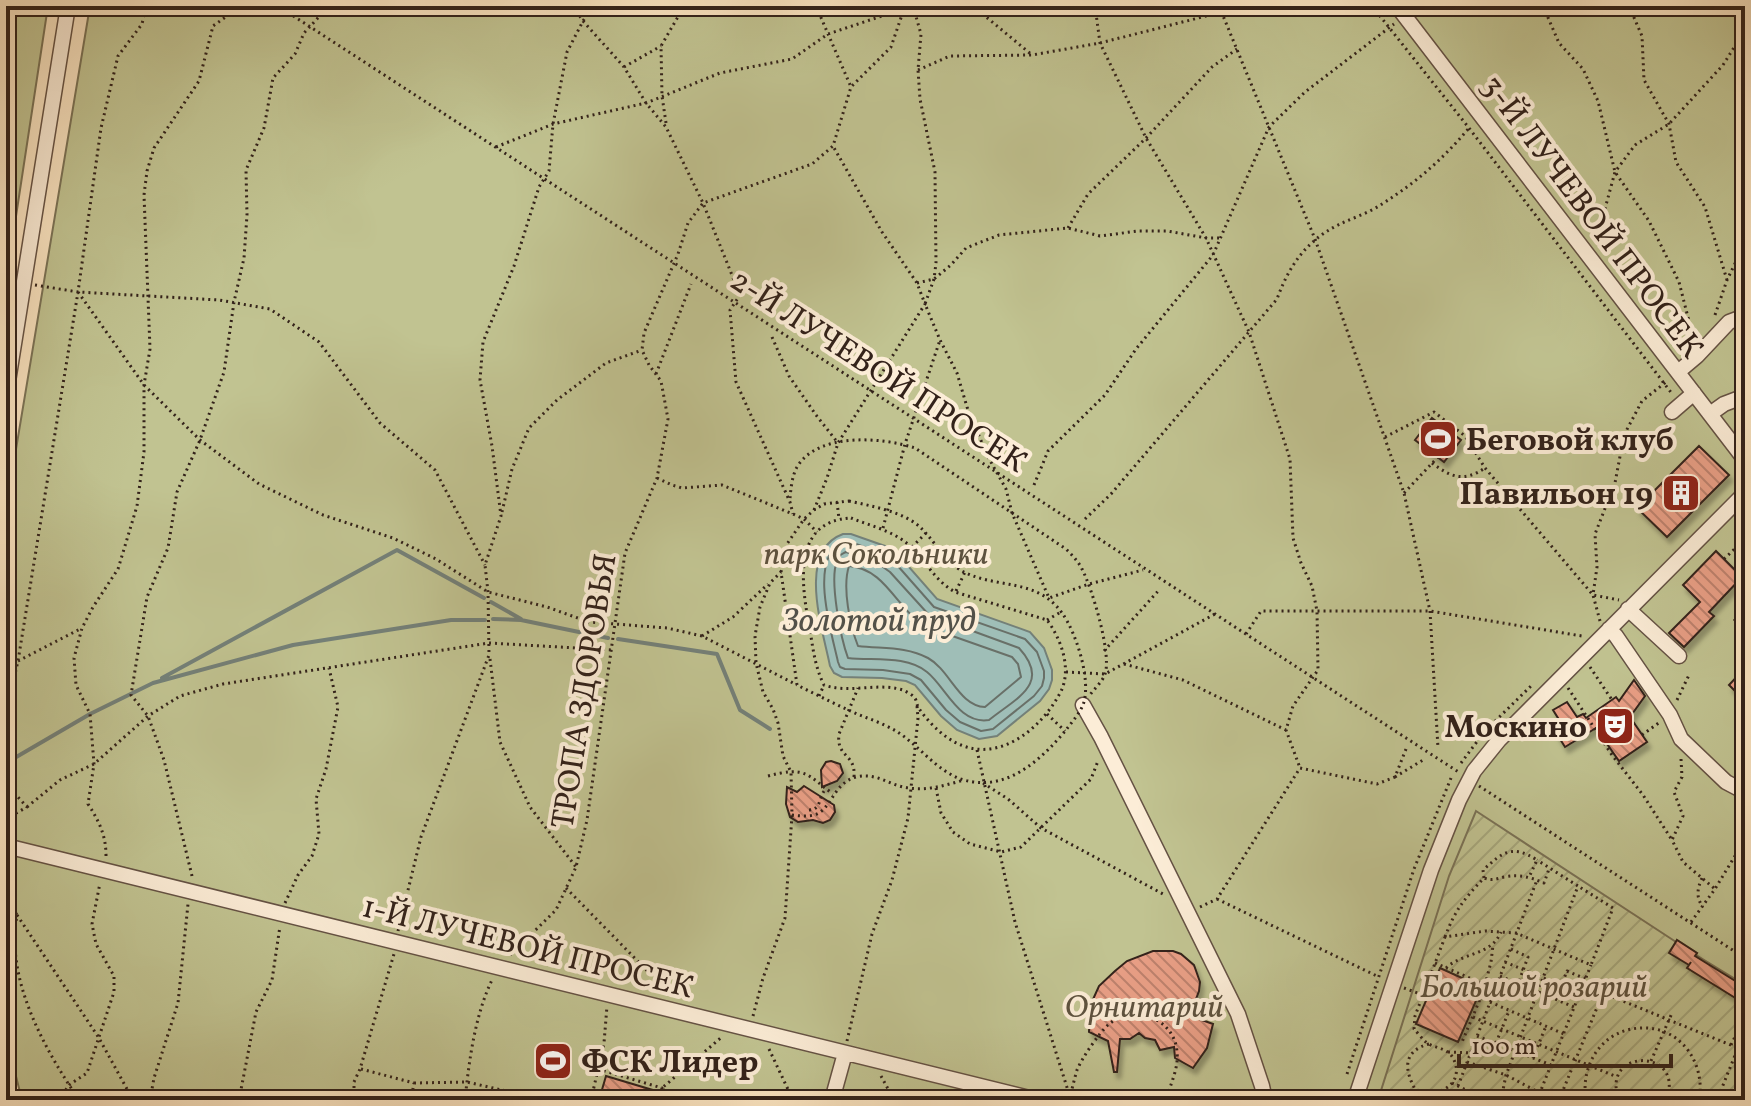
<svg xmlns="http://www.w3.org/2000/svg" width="1751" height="1106" font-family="Vollkorn,serif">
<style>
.park{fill:#c1c391;stroke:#7a7256;stroke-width:2}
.garden{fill:url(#garden-furrows);stroke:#7a7256;stroke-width:2}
.water{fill:#9fbeb7;stroke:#748078;stroke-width:2}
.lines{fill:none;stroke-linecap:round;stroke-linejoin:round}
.shore{stroke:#697068;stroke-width:2}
.stream{stroke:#748078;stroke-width:4}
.building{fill:url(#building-back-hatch);stroke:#33221a;stroke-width:2;filter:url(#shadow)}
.minor-casing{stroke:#655244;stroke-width:17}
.path{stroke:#33221a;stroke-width:3;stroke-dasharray:2 4;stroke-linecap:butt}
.minor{stroke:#fcedd7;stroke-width:14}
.path-bridge{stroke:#33221a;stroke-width:3;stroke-dasharray:2 4;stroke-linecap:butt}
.labels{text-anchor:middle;stroke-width:8;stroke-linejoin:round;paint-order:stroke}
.street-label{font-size:32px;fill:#33221a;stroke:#fcedd7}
.poi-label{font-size:32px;font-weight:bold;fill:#33221a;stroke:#fcedd7;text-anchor:start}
.park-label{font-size:32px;font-style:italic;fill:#5e523e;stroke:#fcedd7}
.water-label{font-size:34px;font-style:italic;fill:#535149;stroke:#fcedd7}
</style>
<defs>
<pattern id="garden-furrows" width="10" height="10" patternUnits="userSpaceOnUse" patternTransform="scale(2)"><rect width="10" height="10" fill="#c1c391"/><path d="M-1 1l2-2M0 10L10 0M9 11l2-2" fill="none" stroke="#a6a77c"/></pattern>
<pattern id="building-back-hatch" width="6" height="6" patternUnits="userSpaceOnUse" patternTransform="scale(2)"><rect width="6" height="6" fill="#e99f86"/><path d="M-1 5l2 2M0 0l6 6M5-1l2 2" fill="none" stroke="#bd816d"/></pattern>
<filter id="shadow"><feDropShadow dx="3.5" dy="6" stdDeviation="2" flood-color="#0004"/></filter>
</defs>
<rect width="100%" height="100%" fill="#fae4c1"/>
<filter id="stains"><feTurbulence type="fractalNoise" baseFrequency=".0025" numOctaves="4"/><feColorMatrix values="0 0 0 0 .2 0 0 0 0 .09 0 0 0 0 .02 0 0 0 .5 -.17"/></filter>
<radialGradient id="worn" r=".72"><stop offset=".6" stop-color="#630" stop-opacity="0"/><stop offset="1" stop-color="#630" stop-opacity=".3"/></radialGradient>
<path class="park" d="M6,6H48L6,282Z
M90,6H1745V1100H22L6,1037V509Z"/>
<path class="garden" d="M1476,811L1673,940L1676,942L1677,940L1697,953L1696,955L1745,985V1100H1378L1449,876Z"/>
<path class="water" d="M843,534H851L885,546L902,559L937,599L1030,632L1044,648L1052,670V680L1049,689L1040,701L997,736L979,739L957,730L941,716L915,685L906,681L882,678L842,677L834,673L830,666C823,630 796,551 843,534Z"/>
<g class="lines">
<path class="shore" d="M844,542L856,544L881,553L897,565L934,607L1025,639L1037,652L1044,671V678L1042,686L1034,696L993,729L981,731L960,722L946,710L921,680L910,674L883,670L845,669L840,667L838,662C832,634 807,555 844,542Z
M846,552L876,562L890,572L929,615L1019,648C1052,684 1016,698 989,720C959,725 946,687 927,672C906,655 873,661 848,658C841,639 829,580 837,561C840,554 840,555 846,552Z
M849,566C886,569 896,608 924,626L1012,657L1018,664L1021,677L985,707C959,706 950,670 928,658C906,646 882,649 858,646C850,626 842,587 849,566Z"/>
<path class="stream" d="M491,602L521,619
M493,619L521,620L608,638
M618,639L717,654L740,710L770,729
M162,678L397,550L484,598
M6,763L90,714L153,683L293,645L451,620H485"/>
</g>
<path class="building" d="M1432,418L1461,440L1444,462L1415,440Z
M1699,446L1729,475L1667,537L1637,508Z
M1716,551L1742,577L1709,612L1714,616L1684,647L1669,633L1700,602L1683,585Z
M1745,668V701L1729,685Z
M1634,680L1645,696L1630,717L1647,742L1619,761L1596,728L1565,747L1555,731L1563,726L1553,710L1567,702L1577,717L1583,714L1586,718L1616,697L1619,701Z
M831,761L840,764L843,773L837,781L822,787L821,770L826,762Z
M804,786L834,805L835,812L830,820L823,823L813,820L798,822L790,817L786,804L787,787L797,792Z
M1677,940L1697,953L1695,956L1745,987V1004L1687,968L1691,962L1689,965L1669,953Z
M1153,951H1173L1181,954L1194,965L1200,982L1199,991L1196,999L1185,1014L1213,1024L1207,1048L1193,1068L1175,1058L1174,1047L1160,1050L1155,1040L1145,1038L1139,1033L1130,1039H1120L1117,1072H1114L1108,1041L1089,1032L1090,1006L1099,986L1115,971L1127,961Z
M1440,968L1482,987L1458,1042L1416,1024Z
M606,1076L656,1091L653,1100H599Z"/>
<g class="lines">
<defs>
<path id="minor" d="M1397,6L1745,460
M1678,372L1697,356L1729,322L1745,316
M6,394L68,6
M1672,412L1694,393
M1710,414L1724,404L1745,396
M1628,609L1679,656
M1609,629L1616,636L1670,715L1681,739L1726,782L1745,792
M1083,705L1101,737L1238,1014L1262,1086L1265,1100
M6,846L1037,1100
M832,1100L845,1053
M1355,1100L1431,870L1459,800L1474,771L1499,740L1745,493"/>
</defs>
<use href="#minor" class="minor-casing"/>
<path class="path" d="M278,6L1460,773
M573,6L583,21L624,67L646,103L666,127L703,203L740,295L730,310L736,382L790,502L793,514
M816,6L851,87
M913,6L921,34L918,70L920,99L935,172L936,263L934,279L925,304L940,340L957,373L967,407L987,455L1006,489L1012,513L1049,598L1089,584L1143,570
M973,6L1032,55
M1095,6L1100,43L1146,138L1206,238L1249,332L1290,459L1293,538L1301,563L1312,586L1317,611L1318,670L1293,706L1286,730L1300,768
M1219,6L1315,239L1404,493L1430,611L1438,748
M1372,6L1469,128L1673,395
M1543,6L1559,43L1583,69L1598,101L1615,172L1649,221L1679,282L1694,341
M1629,6L1642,36L1644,80L1669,124L1676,162L1705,207L1727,280
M624,67L661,46
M918,70L950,56L1032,55L1100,43L1222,12L1235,6
M666,123L662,96L661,46L679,15L674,6
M496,147L553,124L646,103L720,73L792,59L828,34L888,14L895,6
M1068,228L1088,194L1146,138L1212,67L1237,49
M1597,238L1615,172L1635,145L1669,124L1723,65L1745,30
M917,283L934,279L951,265L966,248L999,235L1068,228L1100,236L1138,231H1167L1206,238H1219
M35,285L78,292L219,300L270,309L319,342L380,423L435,470L485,565
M78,292L144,385L200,440L259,484L323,515L393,538L436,559L488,592L547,607L589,622L667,628L702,636L797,685
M1715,315L1727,280L1745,243
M772,337L789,376L816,415L838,443
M656,374L691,284
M1385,437L1434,412L1465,436L1485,468L1593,595L1619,600
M1432,463C1452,478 1464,482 1485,468
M657,478L672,485L682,488L722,485L793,514L804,519L817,532
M1034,485L1048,451L1105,395L1136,349L1213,255L1269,127L1305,92L1394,24
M1404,493L1438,457
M790,498C791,488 792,476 797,467C818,432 882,437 915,448L1066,549C1072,555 1078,561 1082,569C1092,588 1112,654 1105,674C1103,681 1094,689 1090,695
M837,502L839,519
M814,510L827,478L838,443L925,304L917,283L882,232L833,146
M502,512L512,469L529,428L557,400L606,363L642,350
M851,518C871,526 894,531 910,546C927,562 934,580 955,592L1047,620C1062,640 1073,672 1059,695C1034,739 983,772 938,730C931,724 923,715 918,707C916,702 917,700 913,696C911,694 905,691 903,690C876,682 850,694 824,685C815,667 813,649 810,630C802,588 790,521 851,518Z
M1085,519L1111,494L1277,299C1289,266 1306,241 1338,225C1352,218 1369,213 1382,204C1418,181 1442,160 1469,128
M883,528L905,444L940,340
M912,547L926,533
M1724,559L1745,539
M956,591L965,572
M1047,620L1061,612
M1600,621L1593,595L1597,567L1595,534L1615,483L1624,435L1642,401L1666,382
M1734,621L1745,610
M1246,634L1261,611H1430L1582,636
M702,636L733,617L768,584
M1104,651L1160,589
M490,659L500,742L530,807L576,867
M18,661L82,628
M1124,664L1183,680L1286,730
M1590,667L1612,700
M1066,672L1105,674L1215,614
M1568,688L1612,755L1643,795L1672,840
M819,696L824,685
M1677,700L1689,675
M6,713L18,661L78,292L101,128L118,56L142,24L146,6
M1047,714L1065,731
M1642,735L1660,722
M1406,749L1395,777L1423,760
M977,750L1015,922L1070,1097
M1681,759L1682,777L1674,792L1683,816L1672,840L1683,862L1715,889
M1461,763L1485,731L1531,686
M768,776C806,766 806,774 833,794
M854,777C856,753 836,758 839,734L858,688
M983,783L1008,799L1041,828L1163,894
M6,784L27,807L11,816L6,824
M1479,786L1745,958
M936,788L941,813L953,832L970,844L1001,852L1021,847L1091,779L1098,761
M27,807L60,780L94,764L148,716L180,696L223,684L489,643L612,650
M809,810C822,810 818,796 826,789
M792,815C800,816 809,817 817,814C832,807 834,783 856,777C877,772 890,786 909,788C928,791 946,785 964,780
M106,856C106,835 99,821 88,804L94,764L90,714L76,685L74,658L82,628L93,607L118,569L137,506L144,452V385L150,349L144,195L147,171L154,148L199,81L213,26L241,6
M192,876L164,760L148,716L131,695L147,597L168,548L177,492L200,440L224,372L234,302L244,258L247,215L246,170L264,128L273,78L295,54L304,33L329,6
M1484,878L1483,870C1503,852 1512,844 1537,860L1530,875
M1702,878C1697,889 1696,898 1703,907
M566,888L670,994
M6,898L17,915C5,979 44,1048 79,1100
M1217,899L1379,977
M285,903L298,875L312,856L319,834L316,799L326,769L338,707L329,668
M1200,907L1217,899L1300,768L1377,784L1395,777
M17,915L99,1038L133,1100
M1691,922L1715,889L1744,841
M398,931L421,837L489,655L488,592L485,565L501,516L492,446L480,380L483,342L514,266L539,187L549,171L553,124L567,52L583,21L593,6
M1445,937C1455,910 1464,899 1484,878C1492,881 1496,879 1504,877C1519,874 1530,877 1544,883L1549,869
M1511,949L1528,957L1518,984
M510,955L556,910L576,867L587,820L625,553L657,478L668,419L661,381L649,365L642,350L644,333L678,254L688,223L703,203L812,164L833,146L851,87L891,47L905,6
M1505,962L1579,993
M1435,963L1486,985L1462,1042
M1446,968C1463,952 1491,956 1501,932
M1500,976L1574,1007
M1485,985L1491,962L1493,945
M1404,988L1423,995
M1556,999L1567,971L1586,979
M1490,1002L1564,1034
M753,1016L763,978L785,918L792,815L791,772L783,756L778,723L773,709L763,692L756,663L755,636L760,607L770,583L781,572
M1473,1017L1617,1077
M1477,1036L1551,1065
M847,1041L872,934L892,880L908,818L918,718L917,706
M1496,1043L1509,1011
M1429,1044C1403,1051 1404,1069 1415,1089C1436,1100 1465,1085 1454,1060C1449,1048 1437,1049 1427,1043C1423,1040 1418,1033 1414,1029L1415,1016L1445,937L1485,931L1516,933L1591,965L1613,908L1578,886
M1731,1045L1745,1016
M769,1049L793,1100
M1448,1052L1471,1053
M1533,1058L1546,1026
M1651,1061L1672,1013
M1467,1062L1506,1075L1540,1093
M361,1069L414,1083L411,1100
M598,1069L662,1088L658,1100
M1347,1074L1414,869L1451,778
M881,1076L894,1100
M414,1083L467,1082L545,1100
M1452,1083L1466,1090L1462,1100
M1458,1086L1537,880
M59,1100L69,1085L87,1073L114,992V976L96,944L92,924L100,883
M150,1100L154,1078L178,1003L188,904
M239,1100L256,1012L272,980L280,926
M354,1100V1082L360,1069L394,954
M465,1100C469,1061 475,1015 492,980
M591,1100L604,1043L607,1006
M672,1100L662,1088L723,1036
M1069,1100C1072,1090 1074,1080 1077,1070C1082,1058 1099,1033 1108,1025C1134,1002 1175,1019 1177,1052C1179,1068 1170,1085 1166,1100
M1411,1100L1412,1094L1415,1089
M1501,1100L1506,1075L1578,886L1537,860
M1537,1100L1591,965
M1559,1100L1603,993L1738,1048L1717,1100
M1586,1100C1580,1064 1603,1028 1643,1028C1681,1027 1706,1064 1699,1100
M1619,1100C1599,1047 1687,1048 1666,1100
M1736,1100L1745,1078"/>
<use href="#minor" class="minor"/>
<path class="path-bridge" d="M849,501C871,506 906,512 922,529C936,543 946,563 964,572C998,589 1037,578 1062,613C1076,632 1092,681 1083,705C1079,714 1072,722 1066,730C1041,760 1007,792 964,780C938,773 919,745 896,731C884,724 870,719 857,714C837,705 817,695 797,685L781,572L787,544L804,519L814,510L824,504Z"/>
</g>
<defs>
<symbol id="stadium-square" viewBox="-11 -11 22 22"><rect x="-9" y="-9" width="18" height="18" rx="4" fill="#8f2418" stroke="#fcedd7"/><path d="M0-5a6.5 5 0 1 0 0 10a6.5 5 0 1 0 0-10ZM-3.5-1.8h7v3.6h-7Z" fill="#fff"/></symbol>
<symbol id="building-square" viewBox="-11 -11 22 22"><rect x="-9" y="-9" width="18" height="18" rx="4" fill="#8f2418" stroke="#fcedd7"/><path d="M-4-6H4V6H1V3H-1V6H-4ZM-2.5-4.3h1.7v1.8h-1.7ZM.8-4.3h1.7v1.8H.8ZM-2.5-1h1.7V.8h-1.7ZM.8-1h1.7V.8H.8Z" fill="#fff"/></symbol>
<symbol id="theatre-square" viewBox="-11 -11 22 22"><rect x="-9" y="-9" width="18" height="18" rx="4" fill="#8f2418" stroke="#fcedd7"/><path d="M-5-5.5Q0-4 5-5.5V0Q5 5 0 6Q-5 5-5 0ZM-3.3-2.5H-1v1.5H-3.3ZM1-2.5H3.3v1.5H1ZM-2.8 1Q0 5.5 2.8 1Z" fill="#fff"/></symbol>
</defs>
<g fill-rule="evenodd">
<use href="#stadium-square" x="1416" y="417" width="44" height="44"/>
<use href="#building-square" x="1659" y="471" width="44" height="44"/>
<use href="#theatre-square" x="1593" y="704" width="44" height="44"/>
<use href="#stadium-square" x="531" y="1039" width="44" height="44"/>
</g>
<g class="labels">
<g class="street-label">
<text transform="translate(1593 216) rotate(53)" y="11">3-Й ЛУЧЕВОЙ ПРОСЕК</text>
<text transform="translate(879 370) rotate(33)" y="11">2-Й ЛУЧЕВОЙ ПРОСЕК</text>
<text transform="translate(583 691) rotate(-81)" y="11">ТРОПА ЗДОРОВЬЯ</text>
<text transform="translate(528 946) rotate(14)" y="11">1-Й ЛУЧЕВОЙ ПРОСЕК</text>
</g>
<g class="poi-label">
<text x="1466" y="450">Беговой клуб</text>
<text x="1653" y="504" text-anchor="end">Павильон 19</text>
<text x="1587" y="737" text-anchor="end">Москино</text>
<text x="581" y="1072">ФСК Лидер</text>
</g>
<g class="park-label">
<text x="876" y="564">парк Сокольники</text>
<text x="1534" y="997">Большой розарий</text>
<text x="1144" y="1017">Орнитарий</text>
</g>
<g class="water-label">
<text x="879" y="631">Золотой пруд</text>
</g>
</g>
<rect width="1751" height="1106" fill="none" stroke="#fae4c1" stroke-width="32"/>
<rect x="8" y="8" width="1735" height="1090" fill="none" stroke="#33221a" stroke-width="4"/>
<rect x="16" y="16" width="1719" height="1074" fill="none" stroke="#33221a" stroke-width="2"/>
<path d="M1459 1054v12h212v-12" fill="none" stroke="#33221a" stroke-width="4"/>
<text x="1471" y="1054" font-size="24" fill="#33221a" stroke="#fcedd7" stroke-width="6" paint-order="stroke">100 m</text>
<rect width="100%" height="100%" filter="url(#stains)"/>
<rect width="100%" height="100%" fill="url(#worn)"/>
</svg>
